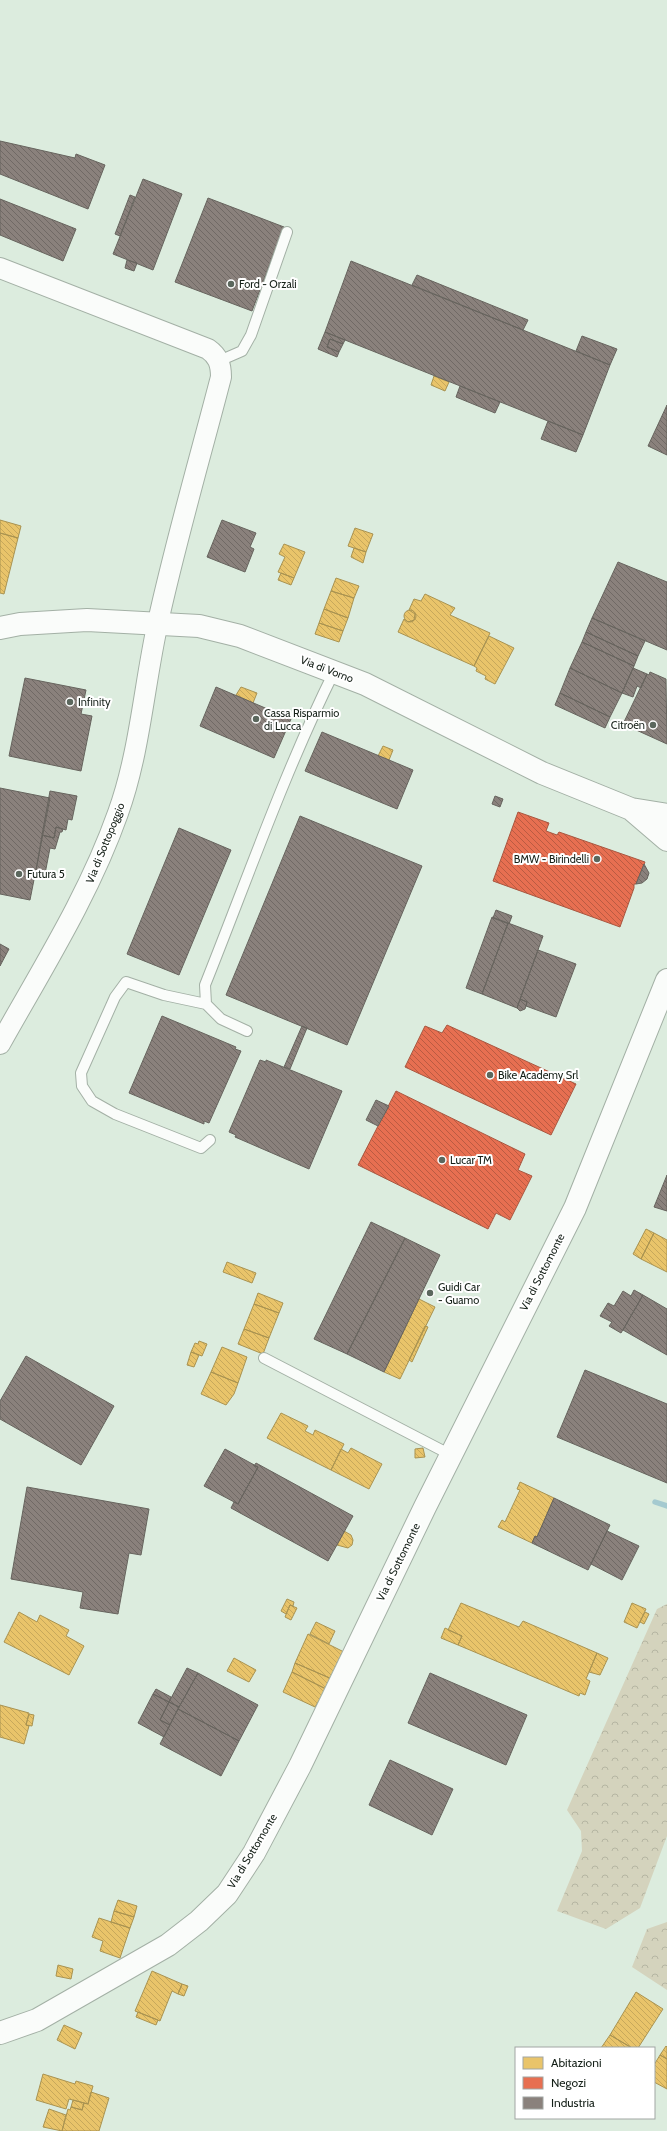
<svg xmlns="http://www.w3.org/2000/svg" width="667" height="2131" font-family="Cabin,sans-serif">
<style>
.forest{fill:url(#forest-crowns)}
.homes{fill:url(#homes-back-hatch);stroke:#a99351}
.shops{fill:url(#shops-back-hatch);stroke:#a85740}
.industry{fill:url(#industry-back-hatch);stroke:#67645e}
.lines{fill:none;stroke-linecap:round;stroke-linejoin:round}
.stream{stroke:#a5cad0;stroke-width:5.5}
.lane-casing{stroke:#a3b0a5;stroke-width:12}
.street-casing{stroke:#a3b0a5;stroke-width:22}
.secondary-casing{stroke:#a3b0a5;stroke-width:24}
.lane{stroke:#fafcfa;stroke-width:10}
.street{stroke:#fafcfa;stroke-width:20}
.secondary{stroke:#fafcfa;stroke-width:22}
.poi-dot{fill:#5b675d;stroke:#fff;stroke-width:1.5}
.labels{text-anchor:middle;stroke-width:4;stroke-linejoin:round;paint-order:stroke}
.poi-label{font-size:11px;fill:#152018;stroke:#fff;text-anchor:start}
.street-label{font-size:11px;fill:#152018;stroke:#fff}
</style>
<defs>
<pattern id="forest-crowns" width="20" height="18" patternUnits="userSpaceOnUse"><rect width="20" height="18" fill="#d4d3bd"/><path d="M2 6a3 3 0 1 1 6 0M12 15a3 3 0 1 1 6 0" fill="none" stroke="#b5b5a2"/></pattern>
<pattern id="homes-back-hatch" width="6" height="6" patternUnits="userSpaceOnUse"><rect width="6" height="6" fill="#e9c46a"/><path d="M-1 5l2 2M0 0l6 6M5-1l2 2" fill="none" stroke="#c7a85b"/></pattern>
<pattern id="shops-back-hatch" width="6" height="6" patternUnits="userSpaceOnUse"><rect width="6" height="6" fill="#e76f51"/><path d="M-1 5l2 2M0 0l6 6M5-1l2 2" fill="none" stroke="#ba5b42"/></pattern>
<pattern id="industry-back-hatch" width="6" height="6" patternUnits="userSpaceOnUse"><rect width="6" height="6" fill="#8a817c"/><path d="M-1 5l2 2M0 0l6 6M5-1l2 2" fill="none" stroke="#706965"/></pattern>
</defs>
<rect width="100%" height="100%" fill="#dcecde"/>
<path class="forest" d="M667,1604V1836L640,1908L606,1929L557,1911L582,1851L581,1831L567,1810L657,1609Z
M667,1922V1990L632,1967L647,1929Z"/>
<path class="homes" d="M434,376L449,382L445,391L431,385Z
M0,520L21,526L18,538L0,533Z
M355,528L373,534L366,552L348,546Z
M0,533L18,538L4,594L0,593Z
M284,544L305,552L294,578L278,572L285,557L279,554Z
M354,548L366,552L363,563L351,557Z
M281,573L294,578L291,585L278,580Z
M336,578L359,586L354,598L331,591Z
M331,591L354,598L348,618L324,609Z
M425,594L455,608L450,615L490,633L474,666L398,632L404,619L408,622L414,620L415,614L409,610L414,599L421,601Z
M324,609L348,618L343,631L319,623Z
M404 616a6 6 0 1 1 12 0a6 6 0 1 1-12 0Z
M319,623L343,631L339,642L315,634Z
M489,636L514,648L495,684L485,679L486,676L476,671L477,668L474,666Z
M241,687L257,693L253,703L236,695Z
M383,746L393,750L389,760L378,756Z
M646,1229L654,1233L641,1259L633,1254Z
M654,1233L667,1240V1272L641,1259Z
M227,1262L256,1273L252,1283L223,1272Z
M258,1293L283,1303L279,1313L254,1304Z
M419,1299L435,1307L400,1379L384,1372Z
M254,1304L279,1313L269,1338L244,1329Z
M425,1326L428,1327L412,1362L409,1360Z
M244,1329L269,1338L263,1354L238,1344Z
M199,1341L207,1344L202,1356L191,1352L195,1343L198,1344Z
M222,1347L247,1357L238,1383L211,1372Z
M191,1352L199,1355L194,1367L187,1365Z
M211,1372L238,1383L234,1394L226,1405L201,1394Z
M281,1413L308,1426L305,1431L313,1435L315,1430L344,1444L331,1470L267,1438Z
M351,1448L382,1464L369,1489L331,1470L341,1449L348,1453Z
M423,1448L425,1457L415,1458V1449Z
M520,1482L554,1498L537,1537L535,1536L532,1543L498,1527L502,1520L505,1522L520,1490L517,1489Z
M344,1531L351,1535L353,1540L352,1545L348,1548L337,1545Z
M287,1599L294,1602L293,1606L290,1605L286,1614L281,1611Z
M461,1603L519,1627L523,1621L597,1653L586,1679L590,1681L585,1695L580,1693L579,1696L458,1645L462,1636L448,1630Z
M632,1603L646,1609L637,1628L624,1622Z
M290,1605L297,1608L291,1620L285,1617Z
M19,1612L37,1622L40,1615L69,1630L66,1636L84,1646L69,1675L4,1642Z
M645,1612L649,1614L644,1624L640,1622Z
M316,1622L335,1631L329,1644L310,1634Z
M445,1628L462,1636L458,1645L441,1638Z
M308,1634L346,1653L332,1679L295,1663Z
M597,1653L608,1658L600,1675L589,1672Z
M234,1658L256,1670L249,1682L227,1671Z
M295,1663L332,1679L326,1689L292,1672Z
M292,1672L326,1689L315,1707L283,1692Z
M0,1705L29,1713L26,1725L29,1726L24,1744L0,1737Z
M29,1714L34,1715L32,1726L26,1725Z
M118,1900L137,1906L134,1917L114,1911Z
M114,1911L134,1917L130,1928L111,1922Z
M99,1918L130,1928L120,1958L100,1951L103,1941L92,1937Z
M58,1965L73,1969L71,1979L56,1976Z
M152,1971L182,1984L178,1994L172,1991L160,2021L135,2011Z
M182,1984L188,1986L184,1996L178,1994Z
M636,1992L663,2009L638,2048H632L610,2035Z
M138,2012L158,2020L156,2025L136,2017Z
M64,2025L82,2033L75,2049L57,2040Z
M610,2035L632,2048H601Z
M666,2046L667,2047V2059L660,2055Z
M660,2055L667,2059V2089L654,2082V2065Z
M43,2074L75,2084L76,2081L93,2086L88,2104L69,2099L66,2109L36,2100Z
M91,2092L109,2098L99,2131H62L68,2109L70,2110L71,2107L82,2110L84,2103L88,2104Z
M73,2100L84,2103L82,2110L71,2107Z
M49,2109L66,2115L62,2131L43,2127Z"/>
<path class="shops" d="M518,812L549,823L546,831L557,835L559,832L645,862L636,884H634V888L620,927L493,881Z
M447,1025L576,1084L551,1135L405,1067L425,1026L442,1033Z
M396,1091L525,1154L518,1170L532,1176L510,1220L496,1213L488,1229L358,1165Z"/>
<path class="industry" d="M0,141L75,158L76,154L105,165L88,209L0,174Z
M143,179L182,194L153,270L113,254Z
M130,195L135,197L120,236L115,234Z
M208,198L284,227L252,311L175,282Z
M0,199L76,229L63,261L0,235Z
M127,260L137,263L134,271L125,268Z
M351,261L610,365L583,435L325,332Z
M417,275L528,320L523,330L412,285Z
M325,332L345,340L343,344L330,339L327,347L339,352L337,357L318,349Z
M582,336L617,349L610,365L576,351Z
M330,339L343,344L339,352L327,347Z
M460,386L500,402L495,413L456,397Z
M667,405V455L648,446Z
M548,421L583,435L576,452L541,439Z
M222,520L256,533L250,547L254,549L245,572L207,557Z
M618,562L667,582V650L592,618Z
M592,618L645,641L638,656L586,632Z
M586,632L638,656L634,666L582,642Z
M582,642L634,666L622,693L570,668Z
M570,668L622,693L610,717L560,693Z
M633,668L647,674L641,688L637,686L633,697L622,693Z
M650,672L666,679L667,744L623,724L647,674L649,675Z
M25,678L86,690L81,714L92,716L81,771L9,756Z
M216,687L291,719L274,758L200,726Z
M560,693L610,717L605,728L555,705Z
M322,732L413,770L397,809L305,771Z
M0,788L50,798L30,900L0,894Z
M50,791L77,796L72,820L68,819L66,830L56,827L54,838L42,835Z
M495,796L503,799L500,807L492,804Z
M300,816L422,866L347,1045L226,995Z
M56,827L63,829L62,832H60L58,839L55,849L50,848L44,879L35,877L42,835L54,838Z
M179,828L231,850L179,975L127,954Z
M644,864L649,873L647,879L642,883L636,884Z
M496,910L512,916L509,924L493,918Z
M492,917L508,923L482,994L466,988Z
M508,923L543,936L517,1008L482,994Z
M0,944L9,949L0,966Z
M538,950L576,964L556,1017L526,1006L527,1002L520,999Z
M520,999L527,1002L525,1009L520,1011L517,1008Z
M162,1016L236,1047L235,1049L241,1051L209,1123L204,1121V1124L129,1093Z
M302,1026L307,1028L290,1069L284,1067Z
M260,1060L266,1062V1060L342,1091L309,1169L235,1137L236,1135L229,1132Z
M376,1100L389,1106L378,1126L366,1120Z
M667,1175V1211L654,1207Z
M371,1222L405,1238L347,1354L314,1339Z
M405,1238L440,1255L384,1372L347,1354Z
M634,1290L643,1295L621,1333L609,1326L612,1322L600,1316L608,1303L614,1306L623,1291L631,1296Z
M643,1295L667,1309V1355L623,1330Z
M26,1356L114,1406L81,1465L0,1419V1401Z
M585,1370L667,1404V1483L557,1437Z
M225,1449L258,1467L238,1504L204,1486Z
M256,1463L353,1516L328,1561L231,1508L234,1502L238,1504L258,1467L254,1466Z
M27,1487L149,1509L141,1555L129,1553L118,1614L80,1608L83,1592L11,1579Z
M554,1498L610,1525L588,1570L532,1543L535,1536L537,1537Z
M607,1531L639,1546L622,1580L591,1564Z
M187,1668L198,1673L179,1707L169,1702Z
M198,1673L258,1705L239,1741L178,1709Z
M430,1673L527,1715L506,1765L408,1723Z
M156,1689L171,1697L169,1702L153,1694Z
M153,1694L169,1702L160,1720L170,1725L164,1737L138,1723Z
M169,1702L179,1707L170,1725L160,1720Z
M178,1709L239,1741L221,1776L160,1744Z
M390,1760L453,1789L432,1835L369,1805Z"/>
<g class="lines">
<path class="stream" d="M655,1502L667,1506"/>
<defs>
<path id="lane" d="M219,361L242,351L251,335L287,232
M206,1004L164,995L126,982L115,997L81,1073L82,1086L92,1101L115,1114L201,1148L210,1140
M247,1031L221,1019L206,1004L205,985C247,880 284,773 334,672
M264,1358L451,1455"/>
<path id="street" d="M0,268L208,349C218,356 221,364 221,377C200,458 176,540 158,622C144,685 140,752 118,813C89,895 42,969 0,1044"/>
<path id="secondary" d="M0,628L20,624L87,620L199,626L240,636L365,684L542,773L631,809L667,815
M632,810L667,840
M0,2033L37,2020L168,1945L199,1921L227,1894L254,1853L300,1766L425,1507L575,1208L667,980"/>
</defs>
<use href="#lane" class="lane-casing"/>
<use href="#street" class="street-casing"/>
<use href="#secondary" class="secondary-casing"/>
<use href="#lane" class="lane"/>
<use href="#street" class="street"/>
<use href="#secondary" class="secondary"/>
</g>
<g class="poi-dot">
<circle cx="231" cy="284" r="4"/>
<circle cx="70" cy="702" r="4"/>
<circle cx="256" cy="719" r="4"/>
<circle cx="653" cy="725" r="4"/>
<circle cx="597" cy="859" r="4"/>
<circle cx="19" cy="874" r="4"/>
<circle cx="490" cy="1075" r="4"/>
<circle cx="442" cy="1160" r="4"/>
<circle cx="430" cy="1293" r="4"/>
</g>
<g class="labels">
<g class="poi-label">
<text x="239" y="288">Ford - Orzali</text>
<text x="78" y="706">Infinity</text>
<text x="264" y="717">Cassa Risparmio<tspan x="264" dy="13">di Lucca</tspan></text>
<text x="645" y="729" text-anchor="end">Citroën</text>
<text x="589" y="863" text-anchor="end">BMW - Birindelli</text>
<text x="27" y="878">Futura 5</text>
<text x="498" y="1079">Bike Academy Srl</text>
<text x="450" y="1164">Lucar TM</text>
<text x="438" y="1291">Guidi Car<tspan x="438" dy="13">- Guamo</tspan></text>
</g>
<g class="street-label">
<text transform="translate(327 669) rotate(21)" y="4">Via di Vorno</text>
<text transform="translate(105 843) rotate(-68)" y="4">Via di Sottopoggio</text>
<text transform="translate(542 1272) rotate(-63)" y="4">Via di Sottomonte</text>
<text transform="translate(398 1562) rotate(-64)" y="4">Via di Sottomonte</text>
<text transform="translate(252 1851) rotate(-59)" y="4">Via di Sottomonte</text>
</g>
</g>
<rect x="515" y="2047" width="140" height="72" fill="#ffffff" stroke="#a1a6a3"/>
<rect x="523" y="2057" width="20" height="12" fill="#e9c46a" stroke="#a1a6a3"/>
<text x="551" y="2067" font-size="12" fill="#152018">Abitazioni</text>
<rect x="523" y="2077" width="20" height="12" fill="#e76f51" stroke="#a1a6a3"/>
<text x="551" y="2087" font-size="12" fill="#152018">Negozi</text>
<rect x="523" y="2097" width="20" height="12" fill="#8a817c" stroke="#a1a6a3"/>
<text x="551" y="2107" font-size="12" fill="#152018">Industria</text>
</svg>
